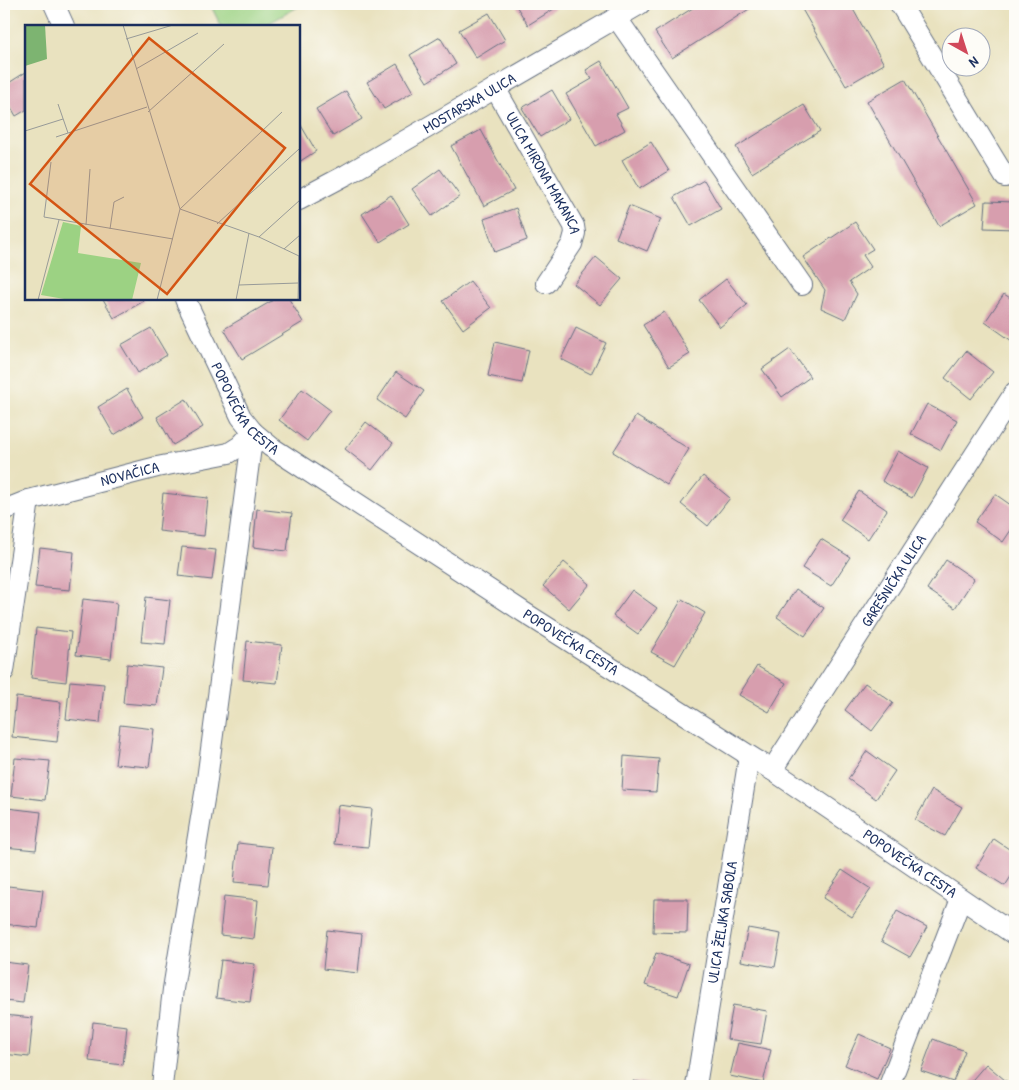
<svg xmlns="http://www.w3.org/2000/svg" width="1019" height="1090" font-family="'Patrick Hand',sans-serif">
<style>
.green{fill:#9cd283;stroke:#5c8070}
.building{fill:#d79eae}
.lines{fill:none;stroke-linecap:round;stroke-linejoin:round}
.minor-casing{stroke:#636e80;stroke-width:22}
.minor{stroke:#fff;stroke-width:20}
.labels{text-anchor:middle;stroke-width:5;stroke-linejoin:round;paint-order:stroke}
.street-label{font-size:15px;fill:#1b2f5e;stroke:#fdfcf7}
.inset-road{fill:none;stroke:#979a98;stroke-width:1}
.view{fill:#d45514;fill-opacity:0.15;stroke:#d45514;stroke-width:2.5}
.inset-edge{fill:none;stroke:#1b2f5e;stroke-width:2.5}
</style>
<rect width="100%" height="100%" fill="#fdfcf7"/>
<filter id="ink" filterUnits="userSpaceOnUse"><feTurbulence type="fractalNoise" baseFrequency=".02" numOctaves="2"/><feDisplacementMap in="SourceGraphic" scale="10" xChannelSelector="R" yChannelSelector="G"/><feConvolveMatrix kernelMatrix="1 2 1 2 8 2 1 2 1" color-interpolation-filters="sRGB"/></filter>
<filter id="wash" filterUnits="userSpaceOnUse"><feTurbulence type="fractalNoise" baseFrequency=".0096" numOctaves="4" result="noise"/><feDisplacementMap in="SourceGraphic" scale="20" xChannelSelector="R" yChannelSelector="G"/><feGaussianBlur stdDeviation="1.12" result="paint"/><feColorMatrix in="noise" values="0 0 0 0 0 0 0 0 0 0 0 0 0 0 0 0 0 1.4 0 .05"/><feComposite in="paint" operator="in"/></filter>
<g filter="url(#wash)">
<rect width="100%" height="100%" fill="#e9e2bf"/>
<path class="green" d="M210,4H303L264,26H221Z"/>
<g id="blocks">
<path class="building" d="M515,4H555L557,7L528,25Z
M699,4H757L672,58L655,32Z
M799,4H850L884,64L846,86Z
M489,13L505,40L476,58L459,30Z
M440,37L456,64L427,82L410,55Z
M601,61L628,108L616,114L625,130L596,146L566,94L592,79L586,70Z
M397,64L413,92L384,109L367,82Z
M26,72V110L16,116L4,95V86Z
M905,79L977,204L939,226L867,101Z
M552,90L569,119L540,137L522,108Z
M346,91L362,119L333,136L316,109Z
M804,105L820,131L752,173L736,147Z
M299,122L316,151L299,162Z
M481,130L514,190L484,206L451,146Z
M651,142L669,171L639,189L622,160Z
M440,169L460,196L432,216L412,189Z
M704,180L721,209L691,226L674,197Z
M391,195L409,224L380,242L362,214Z
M986,201L1015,202V229L984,228Z
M629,206L661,219L647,251L616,238Z
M516,208L527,240L495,252L484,219Z
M855,222L873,249L863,255L871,267L849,282L857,294L845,319L821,308L825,290L803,257Z
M596,257L622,279L600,305L574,284Z
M726,279L747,305L720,327L699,300Z
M470,281L491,308L463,329L443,301Z
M1004,294L1015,301V337L1012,341L985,322Z
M103,299H142L144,301L114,318Z
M275,299H289L303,322L242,359L224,329Z
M664,312L690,354L669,367L643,325Z
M151,328L167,355L138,373L121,345Z
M576,328L606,343L591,374L561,359Z
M495,342L529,350L522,383L488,376Z
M790,349L810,377L782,397L762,369Z
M966,351L993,372L971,399L945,378Z
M396,372L424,391L405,419L377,400Z
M127,389L143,417L114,435L98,407Z
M302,389L330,410L307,441L279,420Z
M186,399L203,427L173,445L157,417Z
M927,404L957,420L941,450L911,434Z
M636,416L689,449L667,485L613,452Z
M366,422L393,443L372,470L345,449Z
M898,451L928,468L912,498L882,481Z
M703,476L730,498L708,526L681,504Z
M859,491L887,510L868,539L840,520Z
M163,493L208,498L204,536L159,531Z
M995,494L1015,508V524L1003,542L975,522Z
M257,509L292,513L287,551L253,547Z
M821,539L850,557L831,586L802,568Z
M182,547L216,550L212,580L178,576Z
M40,548L74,552L70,590L35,587Z
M946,560L974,579L955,608L927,589Z
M564,562L590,584L569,609L543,586Z
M796,589L824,608L805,636L777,617Z
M632,590L657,608L638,634L613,616Z
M146,597L170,600L165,644L141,642Z
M83,599L117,603L111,659L76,655Z
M682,599L705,613L675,665L651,652Z
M36,628L71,632L66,682L31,678Z
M247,641L282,645L277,683L243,680Z
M127,664L162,668L157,706L123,703Z
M757,666L786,683L769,712L739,695Z
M70,681L104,684L100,723L66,719Z
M865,683L893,703L872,731L845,710Z
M16,697L61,702L57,742L12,737Z
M120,725L154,729L149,767L115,764Z
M867,751L895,771L876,799L848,779Z
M624,756L659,759L656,792L622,790Z
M15,758L50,761L45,800L11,796Z
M932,790L962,807L945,836L915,820Z
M338,805L372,809L368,847L334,844Z
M7,808L41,812L36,850L4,847V833Z
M994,839L1015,853V870L1005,886L976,868Z
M238,843L272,847L268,885L234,882Z
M842,870L871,889L852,917L823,898Z
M8,886L43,890L38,928L4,924Z
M224,896L258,900L254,939L220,935Z
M654,899H688L687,933L653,932Z
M897,911L927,927L910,957L881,941Z
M748,928L781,934L775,967L741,961Z
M327,930L362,934L358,973L323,969Z
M656,953L689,964L678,996L645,985Z
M221,960L255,964L250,1002L216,998Z
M4,962L28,965L23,1003L4,1001Z
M733,1005L767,1011L761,1044L727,1039Z
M4,1015L33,1018L29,1057L4,1054Z
M93,1022L127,1026L123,1065L89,1061Z
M859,1034L890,1048L877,1079L845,1065Z
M933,1039L965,1051L953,1082L921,1071Z
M738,1043L771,1050L763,1083L730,1076Z
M986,1064L1012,1086H967Z
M633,1081L655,1085V1086H633Z"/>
</g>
</g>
<g filter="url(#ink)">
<use href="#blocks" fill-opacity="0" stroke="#636e80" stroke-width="1"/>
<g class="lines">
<defs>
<g id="minor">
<path d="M54,4L64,26"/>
<path d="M900,4L1005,177"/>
<path d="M616,17L802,285"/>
<path id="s1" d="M495,88L574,226L575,233L572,244L546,283"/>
<path id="s2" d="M299,200L346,175L640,4"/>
<path id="s3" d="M185,299L241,417L253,432L271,447L525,613L772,770L1015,935"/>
<path id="s4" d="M4,510L29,500L157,467L229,453L240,446L253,432"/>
<path d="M4,671L29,500"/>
<path id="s5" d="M772,770L1015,392"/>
<path d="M162,1086L173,989L206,787L253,432"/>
<path id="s6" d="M696,1086L749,757"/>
<path d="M889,1086L961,899"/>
</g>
</defs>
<use href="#minor" class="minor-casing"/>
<use href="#minor" class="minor"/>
</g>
</g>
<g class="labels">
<g class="street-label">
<text dy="5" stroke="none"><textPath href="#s2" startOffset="196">MOSTARSKA ULICA</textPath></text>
<text dy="5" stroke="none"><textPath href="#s1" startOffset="98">ULICA MIRONA MAKANCA</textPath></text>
<text dy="5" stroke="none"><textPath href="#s3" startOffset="126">POPOVEČKA CESTA</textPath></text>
<text dy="5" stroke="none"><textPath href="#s4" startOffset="131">NOVAČICA</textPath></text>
<text dy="5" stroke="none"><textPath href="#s5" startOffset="225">GAREŠNIČKA ULICA</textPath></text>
<text dy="5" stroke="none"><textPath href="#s3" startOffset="531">POPOVEČKA CESTA</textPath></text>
<text dy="5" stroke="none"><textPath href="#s3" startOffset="936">POPOVEČKA CESTA</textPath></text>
<text dy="5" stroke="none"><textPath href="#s6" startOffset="166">ULICA ŽELJKA SABOLA</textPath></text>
</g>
</g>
<g transform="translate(25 25)">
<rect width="275" height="275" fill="#e9e2bf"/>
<path d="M38,197L56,201L53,228L116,238L107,275H45L16,270Z" fill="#9cd283"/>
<path d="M0,0H20L22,34L0,41Z" fill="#7db471"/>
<path class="inset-road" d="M98,0L155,184L132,275M101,14L148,0M111,44L173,8M33,79L43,108M123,87L199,19M0,106L38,94M31,112L122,82M26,137L19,192L148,214M155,184L234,212L274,231L273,275M155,184L257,87M192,199L274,124M61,200L65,144M85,204L89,177L99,172M234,212L275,175M259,224L275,210M214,260L273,258M13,275L34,195M211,275L224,208"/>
<path class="view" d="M124,13L260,123L142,269L5,159Z"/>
<rect width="275" height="275" class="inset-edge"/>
</g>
<rect width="1019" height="1090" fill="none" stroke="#fdfcf7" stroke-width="20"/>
<g transform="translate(966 52) rotate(141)"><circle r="24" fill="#fdfcf7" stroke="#a3aaba"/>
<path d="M0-4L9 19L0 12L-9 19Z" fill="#d1495b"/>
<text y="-8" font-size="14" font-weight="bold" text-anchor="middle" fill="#1b2f5e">N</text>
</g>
</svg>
